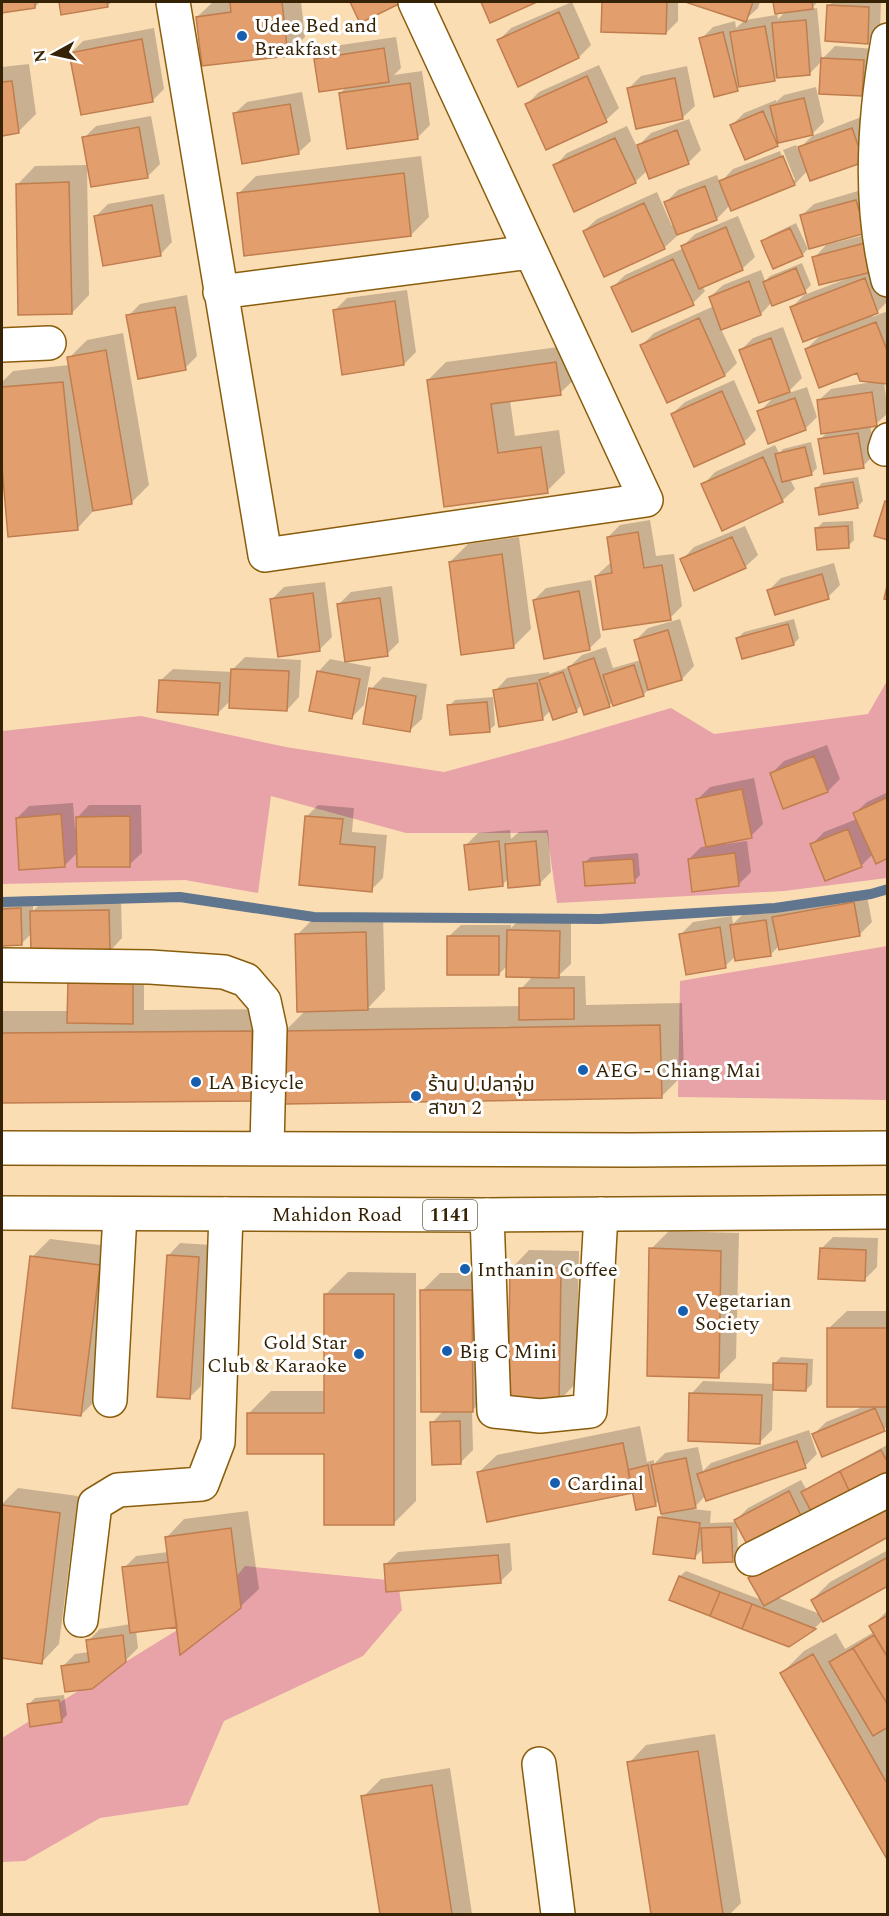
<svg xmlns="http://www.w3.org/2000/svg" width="889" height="1916" font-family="Spectral,'Noto Sans Thai',serif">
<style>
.green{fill:#e7a3a8}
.shadow{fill:#0003;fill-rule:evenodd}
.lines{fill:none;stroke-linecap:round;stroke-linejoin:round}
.stream{stroke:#60758e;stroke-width:10}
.building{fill:#e39e6e;stroke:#c07d4e;stroke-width:1.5}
.minor-casing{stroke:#8a5d0c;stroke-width:36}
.major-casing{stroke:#8a5d0c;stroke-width:36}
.minor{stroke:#fff;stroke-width:33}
.major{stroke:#fff;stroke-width:33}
.poi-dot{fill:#175eae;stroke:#fff;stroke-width:2}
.labels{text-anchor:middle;stroke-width:6;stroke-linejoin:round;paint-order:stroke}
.shield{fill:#fff;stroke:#726550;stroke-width:1.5}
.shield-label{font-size:18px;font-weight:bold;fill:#362305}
.poi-label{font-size:20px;fill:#362305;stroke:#fff;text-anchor:start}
.street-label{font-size:20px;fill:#362305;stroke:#fff}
</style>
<rect width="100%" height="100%" fill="#fbddb4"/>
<path class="green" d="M887,681V878L784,891L557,903L547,833H406L271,796L258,893L185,880L2,884V731L141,716L286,747L444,772L556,742L671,708L714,734L868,714Z
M887,946V1100L678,1097L680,981Z
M245,1566L398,1581L402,1610L363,1656L224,1721L188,1805L100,1818L25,1861L2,1862V1738L208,1611Z"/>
<path class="shadow" d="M2,2H40L35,7L2,11Z
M60,2H112L107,6L62,13Z
M213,2H301L305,37L287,54L197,17Z
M352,2H401L361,21Z
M482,2H534L491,21Z
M572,2L591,45L579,57L519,85L499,40L511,28Z
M604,2H678V21L666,33L603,31Z
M690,2H760L758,8L745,20L776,15L774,2H818L810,9L817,8L822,59L835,46L875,49L874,82L861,94L822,61L810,73L778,76L774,80L741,85L737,89L701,39L713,27L735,21L736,28L745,20ZM786,11L778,19L777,12Z
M833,2H881L880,30L867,42L828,6Z
M154,28L164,89L152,101L71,53L83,41Z
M396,37L401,68L394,75L422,71L430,125L418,137L340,93L347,87L315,59L327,47Z
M29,64L36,114L18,132L2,134V67Z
M599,65L619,108L606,120L546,148L527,104L539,92Z
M687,66L695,106L682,118L629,88L641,76Z
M816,87L824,122L812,134L780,141L777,145L732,125L744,113L776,100V102L784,95Z
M302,92L311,141L298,153L234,114L247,102Z
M151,116L160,164L148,176L87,167L89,295L72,313L18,184L35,166L88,165L84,138L96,126Z
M864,116L875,148L808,170L795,184L730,205L717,219L676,234L677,236L664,248L584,231L597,219L657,192L672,226L675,225L666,202L678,190L717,175L720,183L733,169L780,151L792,180H795L783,150L796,145L798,150L812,136Z
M689,119L701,150L689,162L650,177L648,170L635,182L555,166L567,153L627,126L637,147L651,133Z
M421,156L429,217L411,235L238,194L256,176Z
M868,188L877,219L801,216L814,204Z
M164,194L172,242L160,255L96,216L108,204Z
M738,216L755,257L742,269L702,286L705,291L693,303L613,287L625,275L684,248L683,246L695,234Z
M796,223L808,249L802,255L763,241L769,236Z
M877,232L888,301L872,317L888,311V381L884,382L888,413L876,424L870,425L875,454L863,466L820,440L828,431L818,401L831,389L872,382L858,371L806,349L823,333L792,307L804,295L846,279L814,258L826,245Z
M802,263L811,285L805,291L772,302L761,314L721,329L737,363L725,375L642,345L654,333L714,306L710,297L723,285L761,270L765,281L770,276Z
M407,290L416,352L404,364L335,310L347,298Z
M187,295L197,356L185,368L128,316L140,304Z
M783,327L802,378L786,394L807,387L817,417L805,429L759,412L775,396L741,350L753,338Z
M123,333L149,485L131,503L95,509L77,529L10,535L2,452V382L13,371L70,365L69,358L87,340Z
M573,345L578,376L560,393L510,400L515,436L559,430L565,473L547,491L446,505L428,380L446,362Z
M734,380L756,430L744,442L672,414L685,402Z
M811,442L817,468L811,474L790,479L795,489L782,501L703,485L715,472L775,445L779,453L783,449Z
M858,477L863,501L857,507L816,489L822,483Z
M650,520L656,556L674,554L682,606L670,618L596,576L609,564L612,563L608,537L620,525Z
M853,521L854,540L848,546L817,528L823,522Z
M745,526L758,555L745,567L682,560L694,547Z
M519,537L531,629L514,646L450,562L468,544Z
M834,563L840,585L828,597L769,590L781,578Z
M591,580L601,637L589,649L534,600L546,588Z
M325,582L332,637L320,649L271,600L284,587Z
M392,586L399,642L387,654L339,604L351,592Z
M680,619L694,666L682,679L650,688L643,695L613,701L609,706L582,705L576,711L551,710L542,719L495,691L507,678L549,672V674L569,667L582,655L606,647L613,668L641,660L636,640L648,628Z
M794,619L799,638L794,644L738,638L744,632Z
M245,657L301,660L299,697L287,710L231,700L218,713L160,681L173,669L233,672V669Z
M330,659L371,667L364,705L352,717L318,672Z
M383,677L427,684L422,719L409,731L371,689Z
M493,697L495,725L489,730L449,706L455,700Z
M827,745L840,779L828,791L772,773L784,761Z
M754,778L763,824L751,836L726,842V844L747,841L751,872L738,885L689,859L701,847L708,846L698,799L710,787Z
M888,792V857L873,854L861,866L812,844L824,832L857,819L854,814L867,802Z
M73,803L75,828L77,827V818L89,805H141L142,853L129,865L78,852L64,866L17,818L29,806Z
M318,805L354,808L352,832L387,835L383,878L371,890L306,817Z
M510,830L511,839L519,832L548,830L551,872L539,884L509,878L503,884L466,845L478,833Z
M638,853L640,875L634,881L585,862L591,857Z
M866,891L872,922L860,934L779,946L770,955L736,956L725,966L681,934L693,922L732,916L733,924L744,913L777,909L778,913L786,905Z
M33,896V911L44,900L121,899L122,938L110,951L32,933L22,943L2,944V898Z
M383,914L385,990L368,1008L521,1006V989L533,976L508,965L499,974L448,937L461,925H511V928L520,919L571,920V964L558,976H585L586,1005L682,1003L684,1074L661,1097L285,1031L306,1010L297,935L315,917Z
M144,969V1010L274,1009L252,1100L2,1101V1011H69Z
M669,1231L739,1233L736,1358L718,1376L651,1249Z
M833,1237L878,1238L877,1267L865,1279L821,1249Z
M50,1239L117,1247L99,1397L81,1415L32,1257Z
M180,1243L211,1245L201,1386L189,1398L168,1256Z
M529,1250L579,1251L576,1383L559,1401L512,1268Z
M348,1272L416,1273V1501L394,1523L325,1453L248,1414L271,1391H325V1295Z
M440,1273H489L490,1392L472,1411L473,1450L461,1462L432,1423L444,1410L422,1291Z
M847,1311H888V1426L884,1429L814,1434L826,1422L865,1406L829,1328Z
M781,1357L813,1359L812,1384L806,1390L773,1389L772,1430L760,1442L691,1394L703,1381L774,1384L775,1363Z
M640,1426L647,1462L654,1460V1464L665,1453L698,1447L703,1471L711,1463L809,1430L817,1454L805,1466L706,1495L693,1509L711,1511L710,1523L737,1522L738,1554L732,1560L704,1548L695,1557L659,1518L663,1514L660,1500L655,1505L634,1490L479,1472L497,1455Z
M887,1445L888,1475L812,1509L802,1519L736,1520L748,1508L801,1480L806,1489Z
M18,1488L78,1496L59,1644L42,1662L2,1657V1504Z
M248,1511L259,1589L240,1607L178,1625L136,1631L138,1648L125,1661L63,1666L75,1654L89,1652L88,1641L100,1629L131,1624L124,1568L136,1556L168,1552L167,1537L184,1519Z
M510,1543L512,1570L500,1582L385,1565L398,1552Z
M888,1550V1585L823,1620L815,1628L789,1645L680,1576L686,1571L759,1599L761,1597L750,1578L768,1560L776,1597L820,1614L812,1600L830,1582Z
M888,1610V1858L782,1673L804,1651L836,1633L845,1649L874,1632L871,1627Z
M64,1695L67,1715L61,1721L29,1704L35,1698Z
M715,1734L741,1903L730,1914H652L629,1763L646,1745Z
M450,1768L472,1914H381L363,1797L381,1779Z"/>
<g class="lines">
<path class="stream" d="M2,902L180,897L314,917L600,919L775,908L871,894L888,889"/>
</g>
<path class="building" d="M2,2H35V8L2,13Z
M59,2H107L108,7L61,15Z
M230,2H282L288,56L202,66L196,17L231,12Z
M350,2H400L401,3L360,23Z
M481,2H537L490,23Z
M602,2H667L666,34L601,32Z
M689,2H753L746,22L688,3Z
M773,2H812L813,9L775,14Z
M827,5L869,7L868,44L825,41Z
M559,12L579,58L518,87L497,40Z
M806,20L810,75L777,78L772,23Z
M765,26L775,81L739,87L730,32Z
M723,32L738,91L714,97L699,38Z
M142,39L153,102L81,115L69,53Z
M384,48L389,82L319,92L314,59Z
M821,58L864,60L862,96L819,94Z
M587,76L607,122L546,150L525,104Z
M675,78L683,119L636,129L627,88Z
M12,81L19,133L2,136V82Z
M410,83L418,139L347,149L339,93Z
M804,98L813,135L778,143L770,106Z
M290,104L299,154L242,164L233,113Z
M763,111L778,146L745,160L730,125Z
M139,127L148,178L91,187L82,137Z
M852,128L864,162L810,181L798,147Z
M677,130L689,164L649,179L637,145Z
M615,138L636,183L574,212L553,165Z
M783,156L795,185L731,211L719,181Z
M404,173L411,236L244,256L237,193Z
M69,182L72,314L18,315L16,184Z
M705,186L717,220L677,235L664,202Z
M856,200L866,233L809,249L800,215Z
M644,203L665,249L604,277L583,231Z
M152,205L161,256L103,266L94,216Z
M726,227L743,270L699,289L681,246Z
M790,228L803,256L773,269L761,241Z
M865,243L872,272L819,285L812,257Z
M673,259L694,305L632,332L611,287Z
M796,268L806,293L772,306L763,282Z
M865,278L878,313L803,342L790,307Z
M749,281L761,315L721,330L709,297Z
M395,301L404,365L342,375L333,310Z
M175,307L186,370L138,379L126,315Z
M699,318L725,376L667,403L640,345Z
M876,322L888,353L887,384L860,381L857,373L819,388L805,349Z
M771,338L790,392L759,403L739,350Z
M106,350L132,504L93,511L67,357Z
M556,362L561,395L491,404L498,453L541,447L548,493L444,507L427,380Z
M63,382L78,530L8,537L2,467V387Z
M722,391L745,444L694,467L671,414Z
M872,392L877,426L821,434L817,400Z
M795,398L806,430L768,444L757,411Z
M858,433L864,468L824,474L818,439Z
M805,447L812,475L782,482L775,454Z
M763,457L783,502L722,531L701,484Z
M853,482L858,508L819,515L815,488Z
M885,501L888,502V540L874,536Z
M848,526L849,548L817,550L815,528Z
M638,532L644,568L662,565L671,620L603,630L595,576L612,573L607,537Z
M732,537L746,568L694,591L680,559Z
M502,554L514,648L461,655L449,562Z
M822,574L829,599L775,615L767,590Z
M888,582V600L884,599Z
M579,591L590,650L544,659L533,600Z
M313,593L320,651L278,657L270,599Z
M380,598L388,656L345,662L337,604Z
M788,624L794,645L742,659L736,638Z
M668,630L682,680L648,690L634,640Z
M594,658L610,707L584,715L568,667Z
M634,665L644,696L613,706L603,675Z
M231,669L289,671L287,711L229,708Z
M317,671L360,679L352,719L309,711Z
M563,672L577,712L553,720L539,680Z
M159,680L220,683L218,715L157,712Z
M537,683L543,720L499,727L493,690Z
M369,688L416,696L410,732L363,724Z
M487,702L490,732L450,735L447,705Z
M814,756L828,792L783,809L770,773Z
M742,789L752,838L706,847L696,799Z
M888,797V858L876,864L853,813Z
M61,814L65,867L19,870L16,818Z
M130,816V867H77L76,817Z
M305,816L343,819L340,844L375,847L372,892L299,885Z
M848,829L862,867L825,881L810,844Z
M499,841L503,886L469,890L464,845Z
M536,841L540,885L508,888L505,844Z
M735,853L739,886L692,892L688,859Z
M633,859L635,883L585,886L583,862Z
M854,902L860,936L779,950L772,917Z
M21,908L22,945L2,946V909Z
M109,910L110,952L31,953L30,911Z
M766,920L771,956L735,961L730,925Z
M720,927L726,968L686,975L679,934Z
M507,930L560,931L559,978L506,977Z
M366,932L368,1010L297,1012L295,934Z
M447,936H499V975H447Z
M68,980L133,981V1024L67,1023Z
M519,988H574V1019L519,1020Z
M660,1025L662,1098L285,1104L284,1031Z
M252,1031L253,1101L2,1103V1033Z
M649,1248L721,1251L719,1378L647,1376Z
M820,1248L866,1250L865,1281L818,1279Z
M167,1255L199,1257L190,1399L157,1397Z
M30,1256L100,1265L81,1416L12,1408Z
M510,1267L561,1268L559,1403L508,1402Z
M420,1290H472L473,1412H421Z
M324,1294H394V1525H324V1454H247V1413H324Z
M827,1328H888V1407H827Z
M773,1363L807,1364L806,1391L773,1390Z
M689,1393L762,1395L760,1444L688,1441Z
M875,1408L885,1431L822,1457L812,1434Z
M460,1421L461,1464L432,1465L430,1422Z
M797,1441L806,1468L706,1501L697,1474Z
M623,1443L633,1493L487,1522L477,1472Z
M881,1450L888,1463V1476L851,1495L840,1471Z
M686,1458L696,1508L661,1514L651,1465Z
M648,1465L656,1506L636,1510L628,1470Z
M840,1471L851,1495L813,1515L801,1492Z
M789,1491L803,1520L749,1548L734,1520Z
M888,1500V1537L764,1606L748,1578Z
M2,1505L60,1513L42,1664L2,1658Z
M658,1517L700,1523L695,1559L653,1554Z
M731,1527L733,1562L703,1563L701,1528Z
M231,1528L241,1608L180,1655L165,1537Z
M498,1555L501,1583L386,1592L384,1564Z
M888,1557V1586L823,1622L811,1600Z
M168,1562L177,1627L130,1633L122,1567Z
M679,1576L720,1592L710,1616L669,1600Z
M720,1592L752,1604L742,1629L710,1616Z
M752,1604L816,1629L789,1647L742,1629Z
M888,1615V1658L869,1626Z
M123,1635L126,1662L92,1689L65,1692L61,1666L89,1662L86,1640Z
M874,1635L888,1658V1705L853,1648Z
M853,1648L888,1705V1727L873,1736L829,1662Z
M813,1654L888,1785V1861L780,1673Z
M59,1700L62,1722L30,1727L27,1704Z
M698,1751L723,1914H651L627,1762Z
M432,1785L452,1914H380L361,1796Z"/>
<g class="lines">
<defs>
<path id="minor" d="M173,2L265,555L646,500L415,2
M888,40C874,118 868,202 888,280
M220,292L531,252
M2,345L49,343
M885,449L888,440
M2,965L150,967L224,972L246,980L264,1001L270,1029L267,1147
M487,1215L494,1411L540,1416L590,1411L601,1214
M110,1400L120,1214
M752,1559L888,1490
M81,1620L95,1504L118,1490L202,1484L218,1442L226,1214
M539,1764L558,1914"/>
<path id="major" d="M2,1148L630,1150L888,1148
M2,1213L487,1215L888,1212"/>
</defs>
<use href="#minor" class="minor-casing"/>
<use href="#major" class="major-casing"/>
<use href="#minor" class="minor"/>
<use href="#major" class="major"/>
</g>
<g class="poi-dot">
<circle cx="242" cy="36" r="6"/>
<circle cx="583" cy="1070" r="6"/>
<circle cx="196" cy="1082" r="6"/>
<circle cx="416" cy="1096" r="6"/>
<circle cx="465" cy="1269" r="6"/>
<circle cx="683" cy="1311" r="6"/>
<circle cx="447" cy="1351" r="6"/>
<circle cx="359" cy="1354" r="6"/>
<circle cx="555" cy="1483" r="6"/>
</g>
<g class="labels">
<rect class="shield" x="423" y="1200" width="54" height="30" rx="4.5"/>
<g class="shield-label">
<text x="450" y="1221">1141</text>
</g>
<g class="poi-label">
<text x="254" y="32">Udee Bed and<tspan x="254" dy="23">Breakfast</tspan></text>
<text x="595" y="1077">AEG - Chiang Mai</text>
<text x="208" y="1089">LA Bicycle</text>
<text x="428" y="1091">ร้าน ป.ปลาจุ่ม<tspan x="428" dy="23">สาขา 2</tspan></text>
<text x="477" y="1276">Inthanin Coffee</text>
<text x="695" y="1307">Vegetarian<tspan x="695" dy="23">Society</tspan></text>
<text x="347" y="1349" text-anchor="end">Gold Star<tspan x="347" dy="23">Club &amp; Karaoke</tspan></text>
<text x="459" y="1358">Big C Mini</text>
<text x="567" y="1490">Cardinal</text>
</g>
<g class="street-label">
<text x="337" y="1221">Mahidon Road</text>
</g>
</g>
<rect width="889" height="1916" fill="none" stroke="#362305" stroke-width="6"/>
<g transform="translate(54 54) rotate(262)" stroke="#ffffff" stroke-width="4.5" paint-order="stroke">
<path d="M0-4.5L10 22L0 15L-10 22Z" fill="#362305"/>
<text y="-9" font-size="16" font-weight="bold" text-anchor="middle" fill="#362305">N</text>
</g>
</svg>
